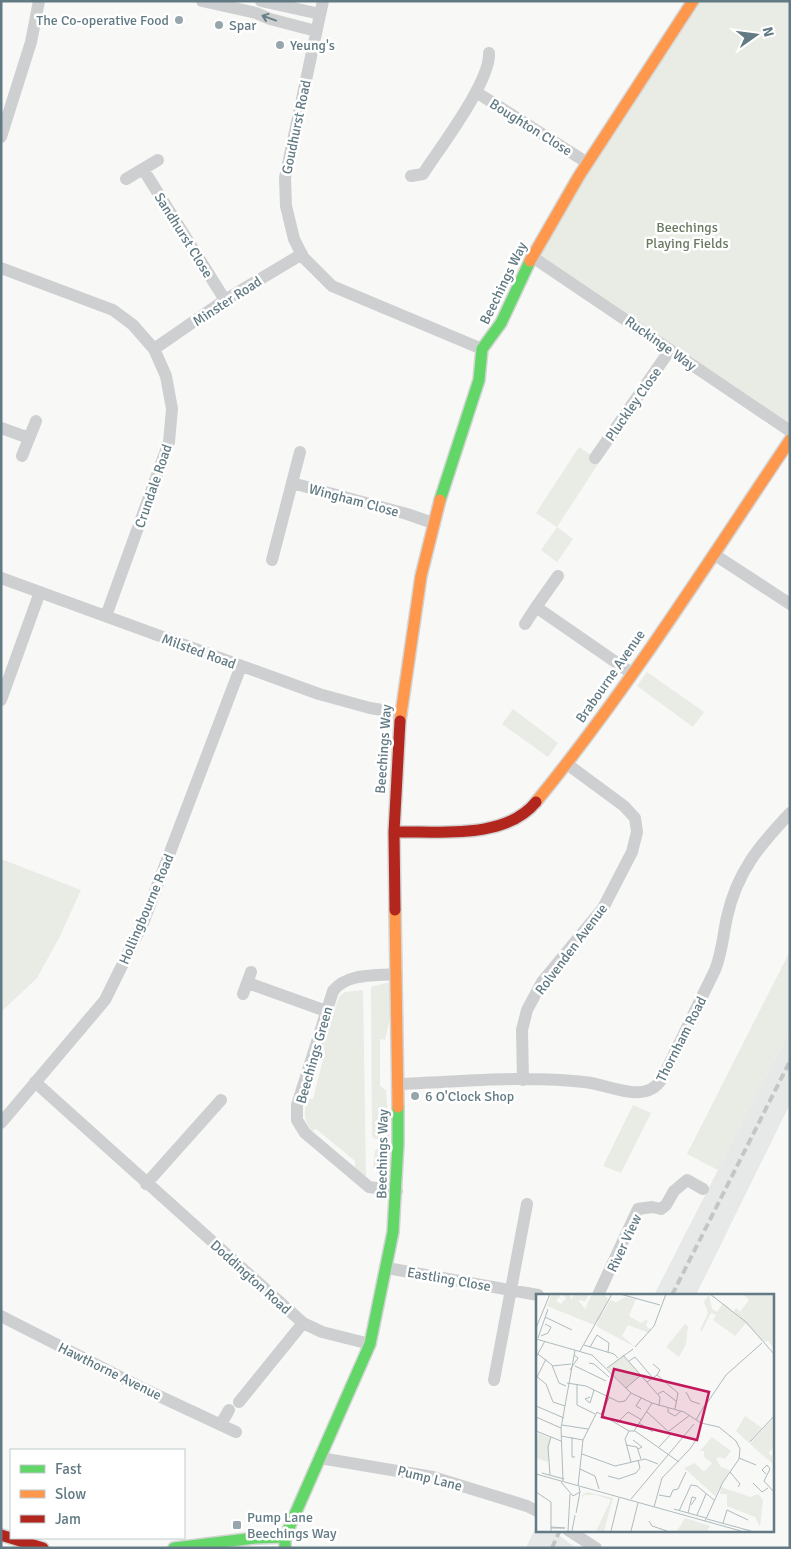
<svg xmlns="http://www.w3.org/2000/svg" width="791" height="1549" font-family="Signika,sans-serif">
<style>
.built{fill:#e7e9e9}
.green{fill:#e9ebe5}
.lines{fill:none;stroke-linecap:round;stroke-linejoin:round}
.fast-casing{stroke:#d3d5d5;stroke-width:14}
.slow-casing{stroke:#d3d5d5;stroke-width:14}
.jam-casing{stroke:#d3d5d5;stroke-width:14}
.street{stroke:#cecfd0;stroke-width:12}
.fast{stroke:#63d668;stroke-width:11}
.slow{stroke:#ff974d;stroke-width:11}
.jam{stroke:#b3261e;stroke-width:11}
.rail{stroke:#c3c5c6;stroke-width:4;stroke-dasharray:8 4;stroke-linecap:butt}
.oneway{stroke:#667e87}
.poi-dot{fill:#96a6ac;stroke:#fff;stroke-width:2}
.labels{text-anchor:middle;stroke-width:5;stroke-linejoin:round;paint-order:stroke}
.poi-label{font-size:14px;fill:#617a83;stroke:#fff;text-anchor:start}
.street-label{font-size:14px;fill:#617a83;stroke:#fff}
.park-label{font-size:14px;fill:#6a7a61;stroke:#fff}
.inset-road{fill:none;stroke:#aebbbe;stroke-width:1}
.view{fill:#c2185b;fill-opacity:0.15;stroke:#c2185b;stroke-width:2.5}
.inset-edge{fill:none;stroke:#617a83;stroke-width:2.5}
</style>
<rect width="100%" height="100%" fill="#f8f8f7"/>
<path class="built" d="M790,1029V1104L696,1295H654Z
M537,1524V1530H552L576,1548H526Z"/>
<path class="green" d="M693,1H790V431L531,256Z
M579,447L600,461L557,527L573,539L557,562L541,550L557,527L536,513Z
M647,672L704,712L693,727L637,686Z
M513,709L558,743L548,757L502,724Z
M1,859L81,890L60,936L37,978L1,1012Z
M790,951V1029L718,1170L687,1154Z
M390,982V1018L385,1040L380,1039V1086L386,1090L390,1140L375,1139L372,1136L371,987Z
M363,990L366,1178L355,1170V1161L316,1129L312,1131C303,1121 304,1112 307,1099H313L325,1052L322,1045L339,997L345,992Z
M633,1105L651,1113L621,1173L603,1166Z
M378,1148H391L390,1172L387,1175H382L373,1168L375,1151Z"/>
<g class="lines">
<defs>
<path id="fast" d="M440,500L479,380L482,349L501,323L530,261
M174,1548L255,1538L285,1537
M285,1548V1537L370,1344L393,1232L398,1144V1107"/>
<path id="slow" d="M530,261L579,176L693,1
M400,721L421,576L440,500
M536,802C629,688 708,562 790,440
M395,910L398,1107"/>
<path id="jam" d="M394,832C439,831 505,840 536,802
M395,910L394,832L400,721
M1,1535L43,1548"/>
</defs>
<use href="#fast" class="fast-casing"/>
<use href="#slow" class="slow-casing"/>
<use href="#jam" class="jam-casing"/>
<path class="street" d="M202,1L256,13L270,19L316,31
M261,1L320,14
M323,1L285,178L286,206L294,239L303,257L332,286L482,349
M476,92L586,162
M1,137L31,42L39,1
M143,169L225,300
M411,176L423,174C439,149 491,81 489,53
M126,179L158,160
M531,256L790,431
M1,268L113,310L133,325L154,349L166,376L172,409L169,442L106,616
M154,349L225,300L302,254
M1,428L29,438
M22,456L36,421
M595,458L670,350
M292,483L300,452
M715,555L790,604
M272,560L292,483L407,514L433,523
M558,576L536,607L630,672
M1,578L319,694L370,708L400,713
M525,624L536,607
M1,700L40,592
M396,974C374,976 347,973 333,991L297,1105V1120L305,1133L369,1187L397,1191
M248,983L326,1011
M243,994L251,972
M523,1080L522,1030L527,1010L542,982L603,908L632,852L637,832L635,818L624,806L567,764
M35,1082L303,1323L322,1332L370,1344
M398,1084C459,1082 523,1075 584,1082C610,1084 644,1106 662,1079L715,970C722,953 723,935 727,917C737,872 759,846 790,813
M1,1123L105,1000L143,923L241,666
M146,1184L221,1100
M387,1268L538,1295
M598,1295L638,1209L652,1207L661,1209L666,1205L674,1191L687,1180L703,1189
M1,1316L144,1389L236,1432
M494,1380L527,1204
M239,1402L303,1323
M221,1424L229,1410
M320,1458L433,1477L527,1506L537,1511
M568,1530L596,1548"/>
<use href="#fast" class="fast"/>
<use href="#slow" class="slow"/>
<use href="#jam" class="jam"/>
<path class="rail" d="M672,1295L790,1061
M552,1548L560,1530"/>
</g>
<defs><path id="oneway-shaft" d="M-6 0H5M1.5-3L5.5 0L1.5 3" fill="none" stroke-width="1.6" stroke-linecap="round" stroke-linejoin="round" transform="scale(1.25)"/></defs>
<use class="oneway" href="#oneway-shaft" transform="translate(269 18) rotate(-160)"/>
<g class="poi-dot">
<circle cx="179" cy="20" r="5"/>
<circle cx="219" cy="25" r="5"/>
<circle cx="280" cy="45" r="5"/>
<circle cx="415" cy="1096" r="5"/>
<rect x="232" y="1520" width="10" height="10" rx="2.5"/>
</g>
<g class="labels">
<g class="poi-label">
<text x="169" y="25" text-anchor="end">The Co-operative Food</text>
<text x="229" y="30">Spar</text>
<text x="290" y="50">Yeung's</text>
<text x="425" y="1101">6 O'Clock Shop</text>
<text x="247" y="1522">Pump Lane<tspan x="247" dy="16">Beechings Way</tspan></text>
</g>
<g class="street-label">
<text transform="translate(296 127) rotate(-78)" y="5">Goudhurst Road</text>
<text transform="translate(531 127) rotate(32)" y="5">Boughton Close</text>
<text transform="translate(184 235) rotate(58)" y="5">Sandhurst Close</text>
<text transform="translate(503 283) rotate(-64)" y="5">Beechings Way</text>
<text transform="translate(227 301) rotate(-33)" y="5">Minster Road</text>
<text transform="translate(661 343) rotate(35)" y="5">Ruckinge Way</text>
<text transform="translate(633 404) rotate(-55)" y="5">Pluckley Close</text>
<text transform="translate(153 486) rotate(-71)" y="5">Crundale Road</text>
<text transform="translate(354 500) rotate(15)" y="5">Wingham Close</text>
<text transform="translate(199 651) rotate(20)" y="5">Milsted Road</text>
<text transform="translate(610 676) rotate(-55)" y="5">Brabourne Avenue</text>
<text transform="translate(383 749) rotate(-86)" y="5">Beechings Way</text>
<text transform="translate(146 909) rotate(-67)" y="5">Hollingbourne Road</text>
<text transform="translate(571 949) rotate(-53)" y="5">Rolvenden Avenue</text>
<text transform="translate(681 1039) rotate(-63)" y="5">Thornham Road</text>
<text transform="translate(314 1055) rotate(-74)" y="5">Beechings Green</text>
<text transform="translate(382 1154) rotate(-89)" y="5">Beechings Way</text>
<text transform="translate(624 1243) rotate(-65)" y="5">River View</text>
<text transform="translate(251 1277) rotate(42)" y="5">Doddington Road</text>
<text transform="translate(449 1279) rotate(10)" y="5">Eastling Close</text>
<text transform="translate(110 1371) rotate(26)" y="5">Hawthorne Avenue</text>
<text transform="translate(430 1478) rotate(14)" y="5">Pump Lane</text>
</g>
<g class="park-label">
<text x="687" y="232">Beechings<tspan x="687" dy="16">Playing Fields</tspan></text>
</g>
</g>
<g transform="translate(536 1294)">
<rect width="238" height="238" fill="#f8f8f7"/>
<path d="M16,0H26L20,7L25,10L30,4L26,0H33L36,6L37,0H53L49,7L42,6L49,15L56,0H68L72,5L64,25L74,6L80,8L89,3L100,5L93,22L105,29L112,25L110,32L115,36L113,39L92,31L86,42L99,53L60,32L64,25L58,31L11,12ZM173,0L176,15L181,18L187,9L210,29L199,42L177,26L180,21L175,19L166,37L164,36L172,19L168,8ZM207,0H237V53L232,47L228,48L198,17L200,14L204,18L213,6ZM149,30L152,32L150,50L143,63L130,53ZM87,61L105,81L90,94L71,74ZM209,122L226,134L213,149L200,137ZM236,125L237,154L232,159L236,162L237,170L214,150ZM2,139L14,144L12,168L0,164ZM191,140L184,149L191,154L194,149L191,154L195,157L189,165L183,163L180,165L185,173L194,176L179,202L148,174L159,169L167,177L170,176L176,169L168,163V157H164L176,143L184,149ZM185,193L214,203L222,200L227,206L224,233L219,223L191,212V200H184ZM51,198L77,204L68,237H60L75,206L60,201H48L46,204V201ZM149,224L174,232L171,237H141Z" fill="#e9ebe5"/>
<path class="inset-road" d="M84,0L124,11M174,0L210,28L238,60M9,23L36,36M0,34L14,0M5,42L12,39L15,33L9,30M2,44L12,15M0,45L56,61L95,99L116,109L148,118L165,129L183,133L200,147L204,155L203,165L187,188L169,227M48,51L78,60L82,64M54,53L61,41L73,49L72,59M99,53L118,32L130,0M44,57L76,0M2,60L16,71L23,89L30,92M87,61L124,103L123,112M0,63L9,47M93,67L99,63L116,83M53,69L58,70L73,83M117,70L124,76L121,81M16,72L35,70M39,72L70,87M71,74L97,55M34,76L42,64L38,61M0,82L10,90L17,108L29,112M1,83L10,65M111,88L121,81L142,99L139,115M31,89L50,92L83,108L89,107L95,99M41,90V111L59,120M90,94L105,81M150,98L155,107L164,110M122,100L127,97L140,107M54,103L49,105L54,109L58,96M0,112L28,124M169,112L190,81L226,49M132,114V118L139,122L145,117M105,115L100,112L105,104M111,118L135,140L123,153M65,120L73,104M0,123L25,134M160,126L168,112M81,129L92,118L106,126M103,129L117,138M26,131L52,135M0,137L25,147M93,137L89,145L95,168M98,137L116,109M133,137L154,121M25,142L47,146M36,143V163H39M97,146L106,153L102,155M214,148L238,122M90,151L101,153L105,165M46,160L79,172L109,165L122,170M203,164L220,171M44,175L59,182L63,195M194,178L204,190L202,193M6,179L28,185M0,180L205,237M230,180L226,176L231,171L234,175L228,187L238,198M14,181L12,153L15,143M72,182L83,185L100,179L104,174L102,166M27,187L25,134L39,56M25,188L37,202L44,198L43,193M217,189L226,198L232,194M42,192L47,146L61,118L93,137H99L143,168M0,198L15,208V237M123,201L134,203L137,196L142,195L150,178M95,205L158,130M118,213L126,184L154,155L162,143L165,129M138,215L170,224M143,217L155,191L161,192L178,206M40,219L44,198M152,219L156,203L160,204L155,211M161,221L170,200M171,225L215,237M113,227L116,232L131,237M187,229L191,216L212,226M15,234H29L15,233M32,237L34,200M36,237L39,221M75,237L83,204M95,237L102,209"/>
<path class="view" d="M78,75L173,98L161,146L66,123Z"/>
<rect width="238" height="238" class="inset-edge"/>
</g>
<rect width="791" height="1549" fill="none" stroke="#617a83" stroke-width="5"/>
<rect x="10" y="1449" width="175" height="90" fill="#ffffff" stroke="#c0cacd"/>
<rect x="20" y="1465" width="25" height="8" fill="#63d668" stroke="#c0cacd"/>
<text x="55" y="1474" font-size="15" fill="#617a83">Fast</text>
<rect x="20" y="1490" width="25" height="8" fill="#ff974d" stroke="#c0cacd"/>
<text x="55" y="1499" font-size="15" fill="#617a83">Slow</text>
<rect x="20" y="1515" width="25" height="8" fill="#b3261e" stroke="#c0cacd"/>
<text x="55" y="1524" font-size="15" fill="#617a83">Jam</text>
<g transform="translate(756 35) rotate(76)" stroke="#ffffff" stroke-width="4" paint-order="stroke">
<path d="M0-4L9 19L0 12L-9 19Z" fill="#617a83"/>
<text y="-8" font-size="14" font-weight="bold" text-anchor="middle" fill="#617a83">N</text>
</g>
</svg>
